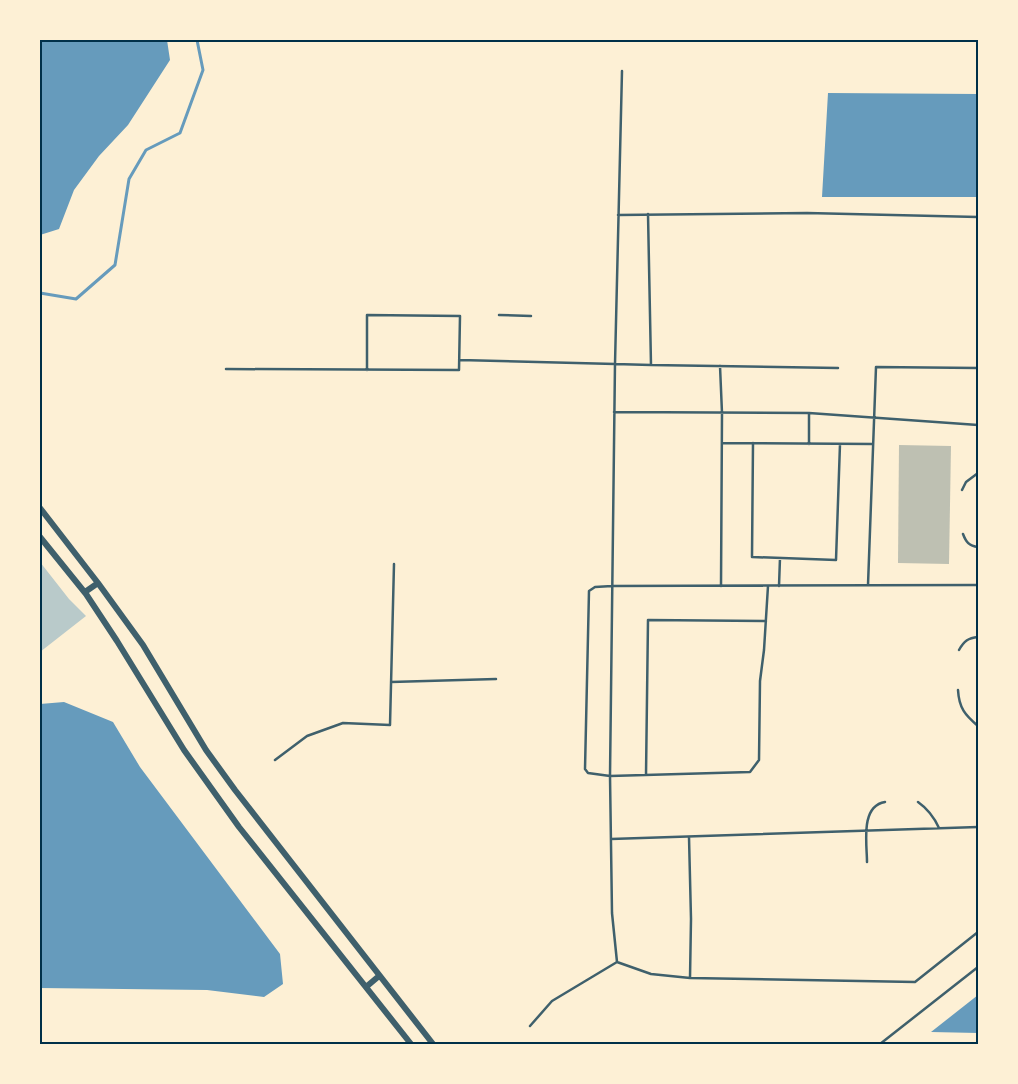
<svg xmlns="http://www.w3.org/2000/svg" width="1018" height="1084" font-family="'DM Sans',sans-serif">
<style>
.green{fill:#b9caca}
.water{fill:#669bbc}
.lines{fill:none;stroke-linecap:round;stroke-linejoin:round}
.stream{stroke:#669bbc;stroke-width:3}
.building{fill:#bec0b2}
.service{stroke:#3f606c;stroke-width:2.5}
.tertiary{stroke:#3f606c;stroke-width:6}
.neatline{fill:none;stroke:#003049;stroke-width:2}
</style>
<rect width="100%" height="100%" fill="#fdf0d5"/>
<path class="green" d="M40,562L69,599L86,616L40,652Z"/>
<path class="water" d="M40,40H167L170,60L128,125L99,156L74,190L59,229L40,235Z
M828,93L978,94V197H822Z
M64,702L113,722L140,767L280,954L283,984L264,997L207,990L40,988V704Z
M978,995V1033L931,1032Z"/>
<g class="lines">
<path class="stream" d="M40,293L76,299L115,265L129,179L146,150L180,133L203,70L197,40"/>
</g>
<path class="building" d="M899,445L951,446L949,564L898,563Z"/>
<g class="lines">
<path class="service" d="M648,214L651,365L615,364C613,501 612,638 610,776L588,773L585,769L589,591L595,587L612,586L978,585
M618,215L807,213L978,217
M499,315L531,316
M460,360L615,364L622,71
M651,365L838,368
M720,366L722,413L721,586
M226,369L459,370L460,316L367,315V370
M614,412L809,413L978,425
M722,443L873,444
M753,443L752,557L836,560L840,444
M809,444V413
M962,490L966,482L978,473
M963,534C966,542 969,546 978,547
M868,585L876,367L978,368
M779,586L780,558
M959,650C964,641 968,638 978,637
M391,682L496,679
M958,690C959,708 965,715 978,726
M275,760L307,736L343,723L390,725L394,564
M646,775L648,620L766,621
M918,802C928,809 934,817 939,828
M689,837L691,919L690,978
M611,839L978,827
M867,862C867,844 860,806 885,802
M617,962L651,974L690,978L915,982L978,932
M530,1026L552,1001L617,962L612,913L610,776L750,772L759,760L760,681L764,650L768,586
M880,1044L978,967"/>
<path class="tertiary" d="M40,508L98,583L143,645L206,750L235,790L433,1044
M40,537L86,594L117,641L184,750L239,827L411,1044
M85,592L98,583
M366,987L379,976"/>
</g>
<rect width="1018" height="1084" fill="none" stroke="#fdf0d5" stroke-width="82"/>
<rect x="41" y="41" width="936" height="1002" class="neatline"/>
</svg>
